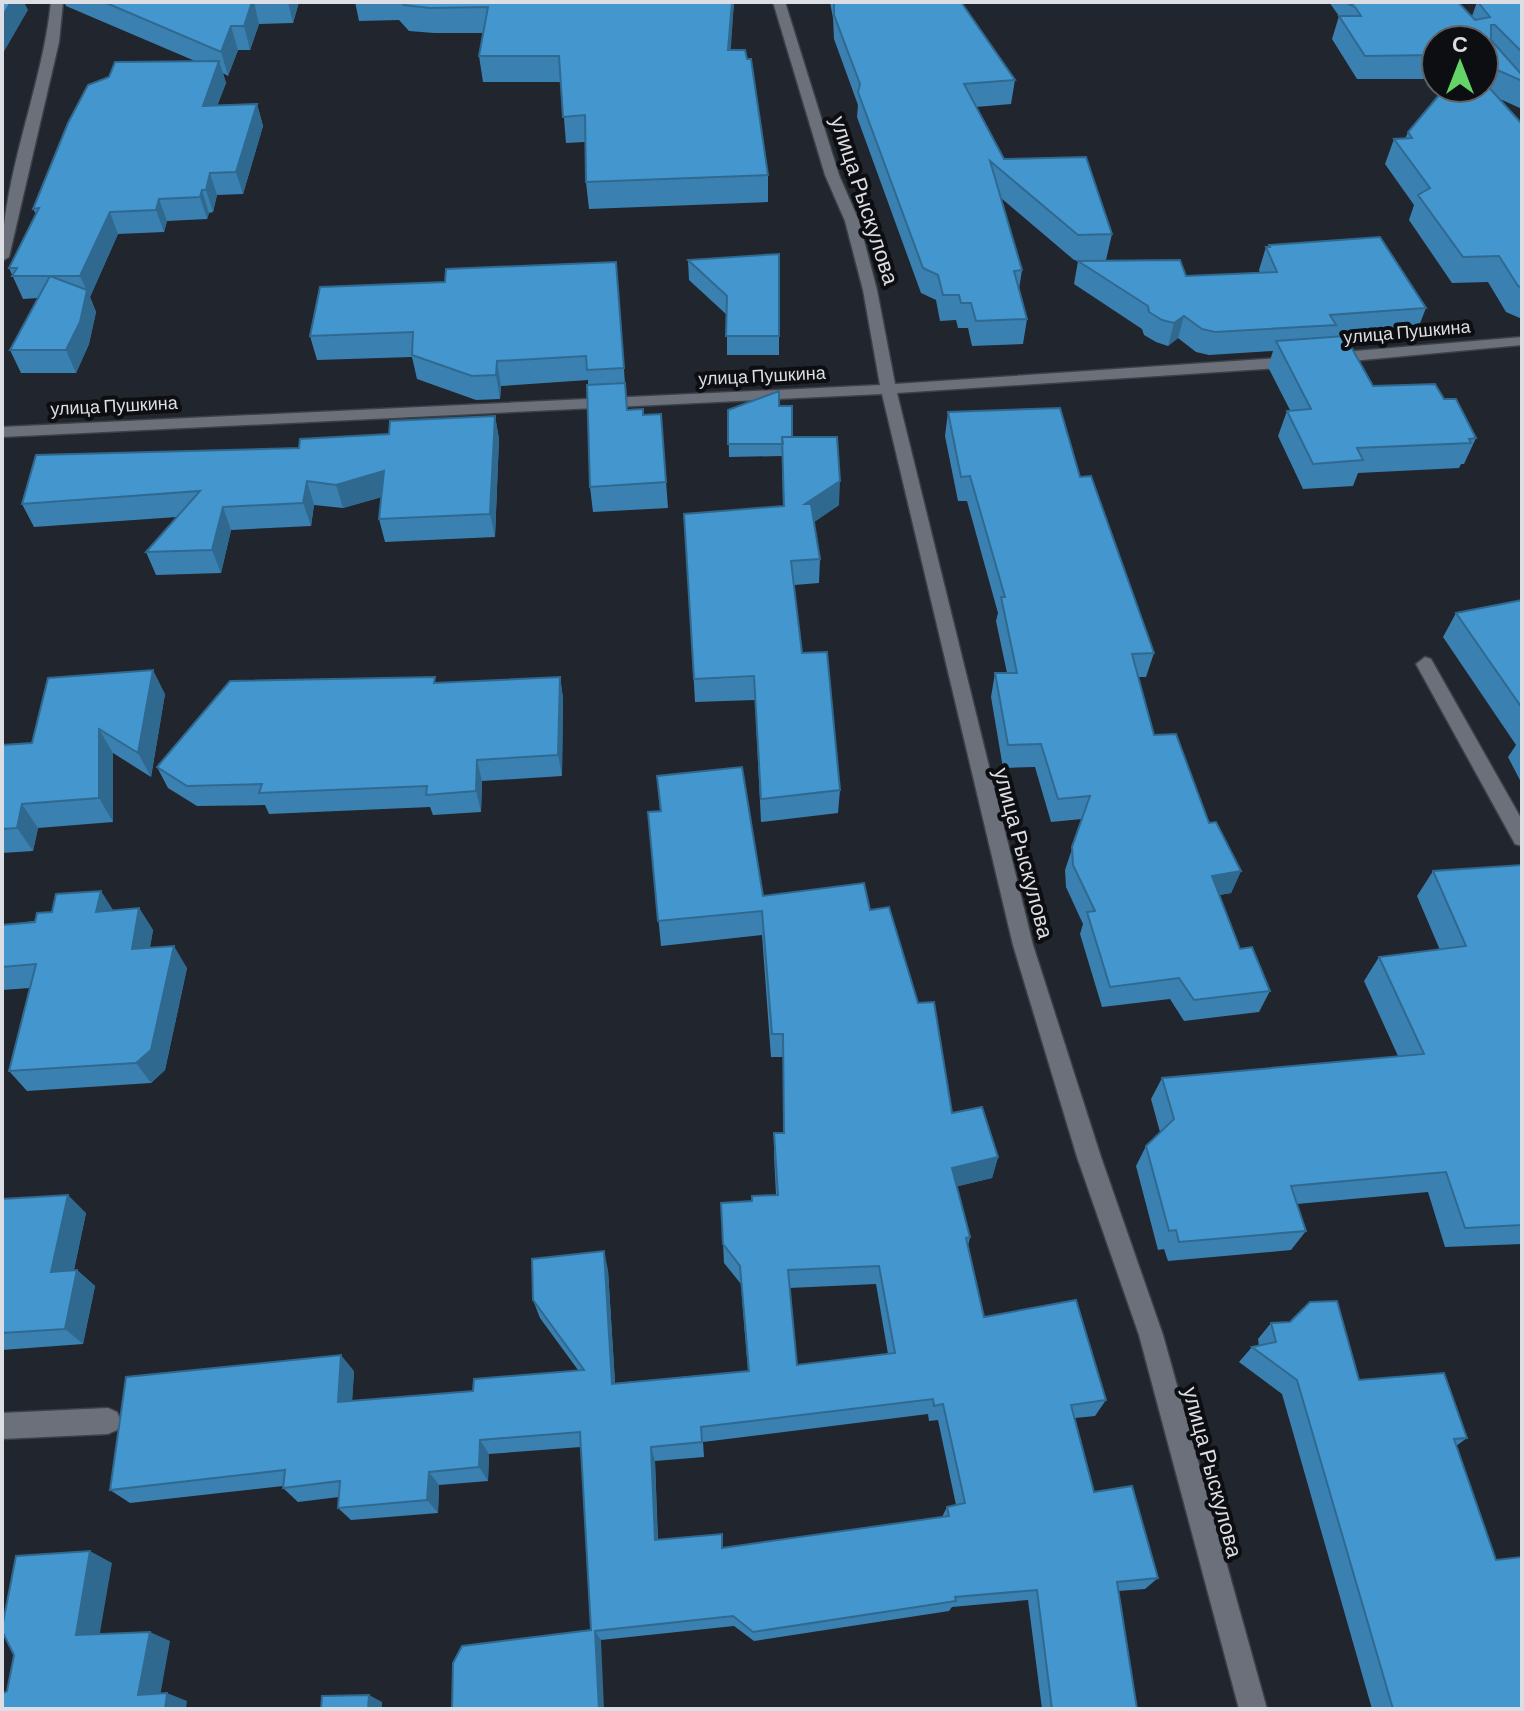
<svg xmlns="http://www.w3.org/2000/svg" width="1524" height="1711" font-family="Barlow,sans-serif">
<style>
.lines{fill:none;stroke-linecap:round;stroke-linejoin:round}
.minor-casing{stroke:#3c4047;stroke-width:3}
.minor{fill:#6b707a;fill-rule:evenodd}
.wall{fill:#3a81b1;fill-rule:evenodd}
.shaded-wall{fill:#306990}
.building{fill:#4496ce;stroke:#306990;stroke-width:2;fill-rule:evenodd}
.labels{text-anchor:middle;stroke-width:8;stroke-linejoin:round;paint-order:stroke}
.far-street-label{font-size:18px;fill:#dcdee4;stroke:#0c0e11}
.street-label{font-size:22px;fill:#dcdee4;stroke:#0c0e11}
</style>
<rect width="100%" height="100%" fill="#21252d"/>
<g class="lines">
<defs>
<path id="minor" d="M51,2H63L59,42L9,257L2,261C2,175 42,89 51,2Z
M773,2H785L839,175L859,221L877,290L895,384L1295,357L1303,362L1295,367L897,393L1033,945L1101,1157L1163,1335L1267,1709H1239L1139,1335L1077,1157L1013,945L882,394L2,437V427L880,385L863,290L845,221L825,175Z
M1522,337V345L1331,363L1323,358L1331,353Z
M1425,657L1431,659L1522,820V846L1515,844L1416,664Z
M108,1408L117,1412L121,1421L117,1430L108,1434L2,1439V1413Z"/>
</defs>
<use href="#minor" class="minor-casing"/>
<use href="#minor" class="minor"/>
</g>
<path class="wall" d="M64,2H299L293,23L259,24L250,50H238L228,76L223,73L226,83L217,105L257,104L263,126L243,194L217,195L213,212L209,213L207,219L167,221L164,232L118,234L90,297L96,312L89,344L76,373H21L10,350L38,298L23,299L9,268L36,214L33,209L195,61L66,6Z
M355,2H734L730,50L768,175V202L589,209L586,182L585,142L566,143L561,82H483L479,56L483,33H434L409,31L399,20L359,21Z
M830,2H961L1015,80L1011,104L976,107L1004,159L1112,234L1106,260H1074L1001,198L1022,270L1019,289L1027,319L1023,344L972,346L968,328H958L956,320L940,321L936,300L921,293L857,117L858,105L834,39L833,18Z
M1329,2H1458L1472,16L1477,2H1522V109L1500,99L1522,124V319L1506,312L1488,282L1452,283L1409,220L1414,205L1385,164L1394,139H1405L1408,132L1484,88V40H1436V79H1357L1332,39L1339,16Z
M1269,245L1426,308L1417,331L1332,337L1373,386L1444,399L1476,438L1464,464H1461L1459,468L1358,473L1353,486L1303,489L1278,436L1287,411L1290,410L1268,367L1273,351L1209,355L1196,352L1178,338L1168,346L1156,342L1144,335L1142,329L1074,284L1078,261L1186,276L1260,273L1259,270L1266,247H1268Z
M779,254V355H727V315L689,280L688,260Z
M616,262L627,410L643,415L661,414L668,508L593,512L590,487L588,380L501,386L500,399L476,400L417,379L412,357L317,360L310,336L445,282Z
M779,406L792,437L839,505L814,522L820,559L819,583L794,585L802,653L840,790L838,813L761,822L755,700L695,702L684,514L783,506L782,456L729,457L728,410Z
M948,412L1080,477L1154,653L1146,677H1138L1154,735L1241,871L1231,893L1219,895L1240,949L1270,991L1259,1012L1184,1021L1170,999L1102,1007L1080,934L1083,924L1066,887L1065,870L1082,819L1051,822L1035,767L1003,768L991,697L995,673H1007L996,621L998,613L967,501H958L945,436Z
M495,416L499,439L495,537L385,542L379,519L382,497L343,508L314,505L311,526L231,530L221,573L156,575L146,552L177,517L34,527L22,504L299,448Z
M1522,600V784L1508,757L1516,745L1443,637L1456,613Z
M560,677L563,698L562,776L482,781L481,812L433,815L430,807L269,814L265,805L197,806L168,788L157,767L437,683Z
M165,694L151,777L113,753V822L38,828L33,851L2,853V745L32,743Z
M657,776L763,896L870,910L952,1113L998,1157L992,1178L957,1186L970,1237L968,1246L984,1317L1106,1400L1095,1416L1075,1418L1094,1492L1158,1578L1145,1589L1118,1591L1137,1709H1042L1028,1600L952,1607L949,1611L754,1641L734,1626L601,1640L591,1630L581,1447L489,1454L488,1481L439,1485L438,1513L351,1520L338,1508L339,1497L298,1502L283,1488V1486L130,1503L110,1490L354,1371L352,1401L473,1391L578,1370L540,1318L533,1300L608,1270L615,1383L748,1371L741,1284L724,1263L721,1203L752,1201L776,1195L774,1155V1133H784L783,1057H771L762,935L661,946L648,812L660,811ZM876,1284L888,1354L797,1365L789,1288ZM928,1414L929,1421L938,1420L956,1505L947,1507L942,1517L723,1548L658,1540L655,1461L704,1457L703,1442Z
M1522,865V1244L1445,1247L1428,1192L1297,1204L1306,1231L1291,1250L1168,1261L1164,1249L1158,1250L1136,1166L1146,1146L1160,1132L1151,1099L1162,1078L1398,1056L1364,981L1379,957L1440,950L1417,896L1433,871Z
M139,908L153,930L150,947L187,968L165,1070L151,1083L27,1091L9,1071L30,988L2,990V925Z
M2,1199L86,1213L74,1270H77L95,1286L83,1344L2,1350Z
M1271,1323L1359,1380L1467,1438L1456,1446L1496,1560L1522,1709H1372L1282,1394L1239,1362L1252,1347L1259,1346L1258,1339Z"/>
<path class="shaded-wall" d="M11,2H24L28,10L2,55V17Z
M252,2H254L259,24L250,50L244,26Z
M288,2H299L293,23Z
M732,2H734L729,76L728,50Z
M231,26L238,50L228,76L221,52Z
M219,61L226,83L209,128L203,106Z
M257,104L263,126L243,194L236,172Z
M210,173L217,195L213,212L206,190Z
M202,190L209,213L207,219L200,197Z
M159,199L167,221L164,232L156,210Z
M110,212L118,234L90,297L96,312L89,344L76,373L66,350L87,291L80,276Z
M1184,316L1178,338L1168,346L1174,323Z
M497,361L501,386L500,399L496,375Z
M495,416L499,439L495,537L490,514Z
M384,471L391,494L343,508L336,485Z
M307,481L314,505L311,526L303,503Z
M840,481L839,505L804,529L805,504Z
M223,507L231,530L221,573L212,550Z
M153,670L165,694L151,777L138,753Z
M560,677L563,698L562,776L558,755Z
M99,729L113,753V822L99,798Z
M477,760L482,781L481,812L476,791Z
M22,804L38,828L33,851L17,828Z
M1241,871L1231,893L1202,898L1212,876Z
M101,891L115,913L96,912Z
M139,908L153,930L146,971L132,949Z
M174,946L187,968L165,1070L151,1083L136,1063Z
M998,1157L992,1178L947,1189L952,1168Z
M68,1195L86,1213L70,1288L51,1272Z
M604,1251L608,1270L616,1399L612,1384Z
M77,1270L95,1286L83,1344L65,1329Z
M341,1355L354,1371L351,1418L338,1402Z
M480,1440L489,1454L488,1481L479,1467Z
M651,1447L655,1461L658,1552L655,1540Z
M429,1472L439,1485L438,1513L427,1500Z
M90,1551L112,1563L98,1644L76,1635Z
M595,1631L601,1640L604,1709H599Z
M150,1632L170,1641L159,1702L138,1695Z
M167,1693L187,1701L186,1709H165Z
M369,1695L382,1702V1709H368Z"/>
<path class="building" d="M2,2H11L2,17Z
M104,2H252L244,26H231L221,52Z
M401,2H732L728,50H745L747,59H751L768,175L586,182L585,115L563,117L559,56H479L488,7L430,8L404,5Z
M834,2H961L1015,80L964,84L1004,159L1086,157L1112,234L1078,235L990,161L1022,270L1014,271L1027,319L976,321L971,303H961L959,295H943L938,275L923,268L858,92L860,84L834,15Z
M1352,2H1458L1475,20L1490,17L1478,2H1522V52L1495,25H1491V40L1522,75V81L1484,64V40H1436V55L1365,56L1339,16H1361L1355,7L1348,4H1353Z
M219,61L203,106L257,104L236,172L210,173L206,190H202L200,197L159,199L156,210L110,212L80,276H50L87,290L80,322L66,350H10L50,276H12L17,268H9L39,208L33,209L68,123L88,85L109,77L115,62Z
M1484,82L1522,124V288L1518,286L1499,256L1463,257L1418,195L1430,188L1394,139L1412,138L1408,132L1445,88H1484Z
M1380,237L1426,308L1330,315L1336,325L1215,332L1202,329L1184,316L1174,323L1162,320L1149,312L1148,306L1078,261L1180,260L1186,276L1277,272L1266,247H1270L1269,245Z
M779,254V336H726L727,296L688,260Z
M616,262L624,368L587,370L586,356L497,361L496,375L472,376L412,355L413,332L310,336L320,287L445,282L446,269Z
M1345,336L1373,386L1435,384L1444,399H1456L1476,438L1469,439L1471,443L1357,448L1363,460L1313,464L1287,411L1311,409L1276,341Z
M625,383L627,410L643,409V415L661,414L666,482L590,487L587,385Z
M779,391V406H792V437H782L783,444H728V410Z
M1060,408L1080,477L1091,476L1154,653L1132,654L1154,735L1176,734L1209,823L1216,822L1241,871L1212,876L1240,949L1252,947L1270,991L1194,1000L1179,978L1110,987L1087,912L1095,911L1073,865L1072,847L1090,796L1058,799L1041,744L1008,745L995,673H1017L1001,597H1005L970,476L961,477L948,412Z
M495,416L490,514L379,519L384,471L336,485L307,481L303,503L223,507L212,550L146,552L200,491L22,504L36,455L299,448L300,439L389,434L390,421Z
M782,437H837L840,481L805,504H811L820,559L791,561L802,653L827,652L840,790L761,799L754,676L694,679L684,514L784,506Z
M1522,600V708L1456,613Z
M153,670L138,753L99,729V798L22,804L17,828L2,829V745L32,743L48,678Z
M435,677L434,683L560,677L558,755L477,760L476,791L426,795L427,786L259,793L262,784L187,786L157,767L230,681Z
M742,767L763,896L864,883L870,910L889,907L918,1003L934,1002L952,1113L982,1107L998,1157L952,1168L970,1237L966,1238L984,1317L1076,1300L1106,1400L1071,1405L1094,1492L1132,1486L1158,1578L1117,1582L1137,1709H1052L1037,1590L955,1597L956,1601L753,1632L733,1616L595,1631L599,1709H452L453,1663L462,1646L591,1630L580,1432L480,1440L479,1467L429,1472L427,1500L338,1508L340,1481L283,1488L285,1470L110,1490L126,1377L341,1355L338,1402L473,1391L474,1379L584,1370L533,1300L532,1259L604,1251L612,1384L749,1371L740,1266L723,1244L721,1203L752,1201V1196L778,1195L774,1133H784L783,1034H772L762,911L658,921L648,812L661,811L657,776ZM879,1266L895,1353L797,1365L788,1270ZM933,1399L934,1406L943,1404L965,1503L947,1507L949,1516L722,1548V1534L655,1540L651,1447L702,1442L701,1427Z
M1522,865V1225L1465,1228L1446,1172L1291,1186L1306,1231L1179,1242L1176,1230L1169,1231L1146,1146L1174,1119L1162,1078L1424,1054L1379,957L1466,946L1433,871Z
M101,891L96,912L139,908L132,949L174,946L151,1050L136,1063L9,1071L36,964L2,967V925L35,922L37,913L52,912L56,894Z
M68,1195L51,1272L77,1270L65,1329L2,1333V1199Z
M1337,1301L1359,1380L1444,1373L1467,1438L1454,1439L1496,1560L1522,1557V1709H1393L1297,1380L1252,1347L1276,1342L1271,1323L1290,1322L1310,1302Z
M90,1551L76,1635L150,1632L138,1695L167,1693L165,1709H2V1694L7,1691L14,1655L2,1631V1628L16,1556Z
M369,1695L368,1709H321L322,1696Z"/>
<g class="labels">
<g class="far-street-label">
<text transform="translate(1407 332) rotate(-5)" y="6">улица Пушкина</text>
<text transform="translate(762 376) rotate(-3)" y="6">улица Пушкина</text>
<text transform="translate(114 406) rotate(-3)" y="6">улица Пушкина</text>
</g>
<g class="street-label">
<text transform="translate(865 200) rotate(72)" y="8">улица Рыскулова</text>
<text transform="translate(1024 853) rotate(75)" y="8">улица Рыскулова</text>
<text transform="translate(1213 1472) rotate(75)" y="8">улица Рыскулова</text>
</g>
</g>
<rect width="1524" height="1711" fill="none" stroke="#dcdee4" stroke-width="8"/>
<g transform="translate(1460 64)"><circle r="38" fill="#0c0e11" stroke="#5f6165" stroke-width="2"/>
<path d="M0-6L14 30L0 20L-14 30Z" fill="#64d468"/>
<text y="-12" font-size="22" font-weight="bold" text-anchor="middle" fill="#dcdee4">С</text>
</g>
</svg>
